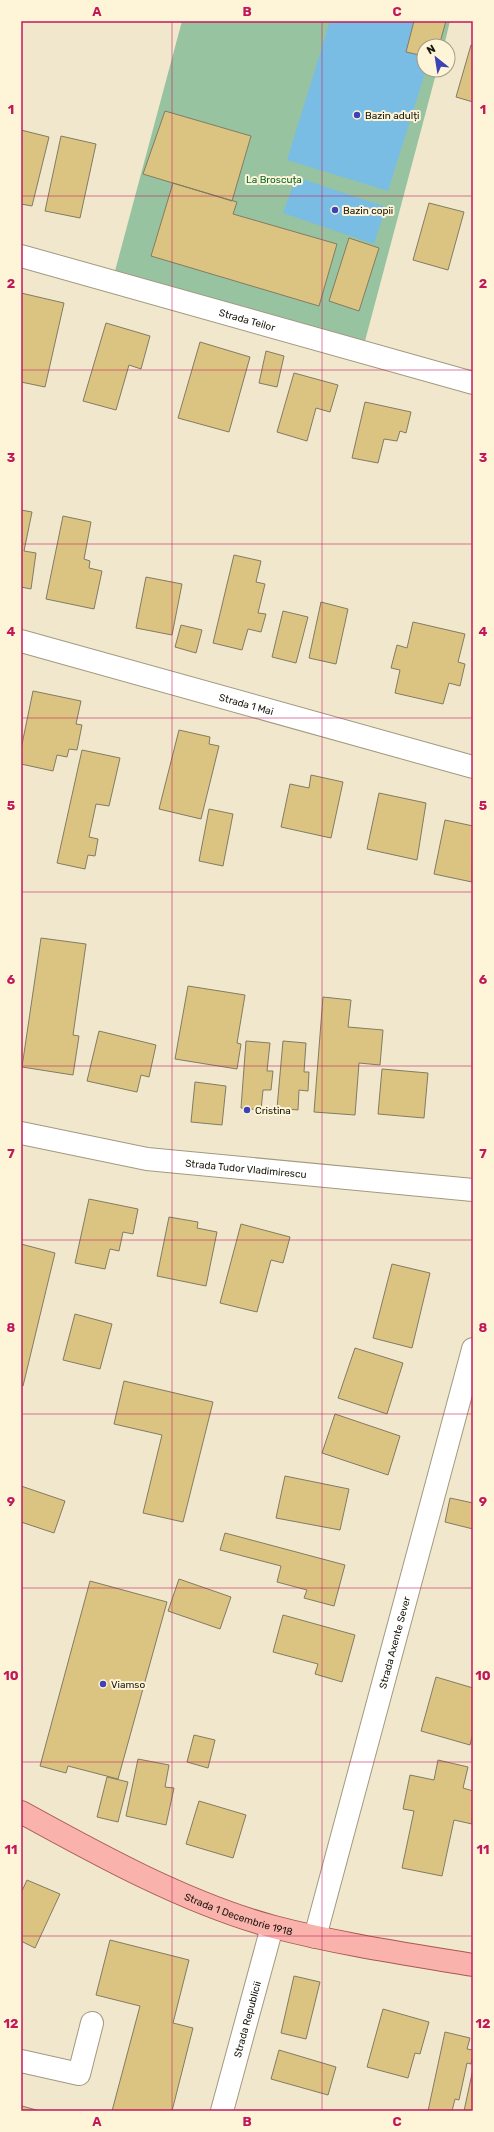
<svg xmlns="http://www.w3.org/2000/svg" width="494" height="2132" font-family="Rubik,sans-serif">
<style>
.green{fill:#98c3a0}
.water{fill:#79bde5}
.building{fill:#dbc481;stroke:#837b63}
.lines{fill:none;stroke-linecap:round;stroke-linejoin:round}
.minor-casing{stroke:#a29980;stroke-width:24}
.tertiary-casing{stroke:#a29980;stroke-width:24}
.primary-casing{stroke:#a85951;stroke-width:24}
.minor{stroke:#fff;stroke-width:22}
.tertiary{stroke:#fff;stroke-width:22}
.primary{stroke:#fab2ad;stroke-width:22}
.grid{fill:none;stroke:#c2185b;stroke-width:1;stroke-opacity:0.55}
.poi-dot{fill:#3c43b7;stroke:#fef5d9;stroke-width:1.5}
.labels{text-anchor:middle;stroke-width:4;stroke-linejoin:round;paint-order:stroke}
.poi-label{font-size:10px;fill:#18150b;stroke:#fef5d9;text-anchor:start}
.park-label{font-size:10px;fill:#06662d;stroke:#fef5d9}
.street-label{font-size:10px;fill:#18150b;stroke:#fef5d9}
.neatline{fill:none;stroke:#c2185b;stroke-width:1.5}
.grid-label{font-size:13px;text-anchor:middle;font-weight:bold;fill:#c2185b}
</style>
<rect width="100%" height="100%" fill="#f0e7cc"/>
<path class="green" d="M182,21H450L444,46H424V70H437L365,341L115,271Z"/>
<path class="water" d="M330,21H441L424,46V70H426L388,191L287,160Z
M296,177L386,207L374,244L283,213Z"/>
<path class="building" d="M414,21H446L439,46H424V56L406,52Z
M471,45H473V102L456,97Z
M165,111L251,136L232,201L143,174Z
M21,130L49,137L32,206L21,204Z
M61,136L96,144L80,218L45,211Z
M173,183L237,202L233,214L337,244L319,306L151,256Z
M429,203L464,212L448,270L413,260Z
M349,238L379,248L359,311L329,301Z
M21,293L64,303L45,387L21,382Z
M106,323L150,336L141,369L129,365L116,410L83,401Z
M200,342L250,357L229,432L178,418Z
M266,351L284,356L277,387L259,383Z
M294,373L338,385L330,412L316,408L307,441L277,432Z
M365,402L411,412L406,433L400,431L397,441L384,439L378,463L352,458Z
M21,510L32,512L24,551L36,553L31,589L21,587Z
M63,516L91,522L84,559L90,561L89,568L102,571L94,609L46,599Z
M234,555L261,561L256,582L265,584L258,613L266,614L261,632L248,629L242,650L213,643Z
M146,577L182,584L172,635L136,628Z
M321,602L348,609L336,664L309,658Z
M283,611L308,617L296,663L272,657Z
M413,622L465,634L458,662L465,664L460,686L449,683L443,704L395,693L400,670L391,668L397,645L407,648Z
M181,625L202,630L196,653L175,647Z
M33,691L81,701L76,724L82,725L77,750L69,749L67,757L57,755L53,771L21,764V749Z
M179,730L210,737L209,744L219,746L201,819L159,809Z
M82,750L120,758L109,806L96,804L89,837L98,839L95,856L88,855L85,869L57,863Z
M311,775L343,782L331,838L281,827L290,784L309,788Z
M379,793L426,803L417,860L367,849Z
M209,809L233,814L223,866L199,861Z
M445,820L473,826L472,882L434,874Z
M41,938L86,944L73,1035L79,1036L73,1075L22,1067Z
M188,986L245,995L237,1043L241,1044L237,1069L175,1059Z
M323,997L351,1000L348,1027L383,1030L380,1065L359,1063L355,1115L314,1112Z
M99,1031L156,1045L149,1077L141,1075L137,1092L87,1081Z
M246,1041L270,1043L267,1071H273L271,1090H263L261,1110L241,1108Z
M283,1041L306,1043L304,1072H309L308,1091L299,1090L298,1110L277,1108Z
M382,1069L428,1073L424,1118L378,1114Z
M195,1082L226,1086L222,1125L191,1122Z
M89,1199L138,1209L133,1234L123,1232L119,1251L110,1249L105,1269L75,1263Z
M169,1217L198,1222L197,1228L217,1232L206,1286L157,1276Z
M241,1224L290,1237L283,1263L271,1260L257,1312L220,1303Z
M21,1244L55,1253L23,1386L21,1385Z
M392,1264L430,1273L412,1348L373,1338Z
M75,1314L112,1324L100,1369L63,1360Z
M355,1348L403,1363L387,1414L338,1398Z
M124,1381L213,1402L183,1522L143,1513L162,1435L114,1424Z
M335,1414L400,1436L388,1475L322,1453Z
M285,1476L349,1489L340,1530L276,1518Z
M21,1486L65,1501L54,1533L21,1522Z
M450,1498L473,1503V1529L445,1522Z
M225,1533L345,1565L334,1606L304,1598L307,1590L277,1582L281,1566L220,1550Z
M179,1579L231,1597L220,1629L168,1611Z
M90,1581L167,1602L118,1779L68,1766L66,1773L40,1766Z
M283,1615L355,1635L342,1682L315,1674L318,1664L273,1652Z
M436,1677L473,1688V1733L470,1745L421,1731Z
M194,1735L215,1740L208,1768L187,1762Z
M138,1759L169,1765L165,1787L174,1788L166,1825L126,1816Z
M438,1760L468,1767L463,1788L473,1791L472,1824L454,1820L442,1876L402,1868L414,1811L403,1809L410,1775L434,1780Z
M107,1777L128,1782L118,1822L97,1817Z
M199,1801L246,1815L233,1858L186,1844Z
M27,1880L60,1894L35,1948L21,1941V1893Z
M110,1940L189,1960L173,2023L193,2028L172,2111H112L140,2006L96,1995Z
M294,1976L320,1982L306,2039L281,2033Z
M383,2009L429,2022L420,2054L415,2053L408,2078L367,2067Z
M445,2032L470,2038L467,2049L473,2050V2055L471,2064L467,2063L459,2100L455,2099L452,2111H428Z
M279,2050L336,2067L328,2095L271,2079Z
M473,2069V2111H464Z
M22,2106L40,2111H21Z"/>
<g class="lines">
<defs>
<g id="minor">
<path id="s1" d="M21,256L473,383"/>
<path id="s2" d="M21,641L473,767"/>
<path id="s3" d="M21,1133L147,1159L473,1190"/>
<path id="s4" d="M315,1937L473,1349"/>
<path d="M21,2061L79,2074L92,2023"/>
</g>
<g id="tertiary">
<path id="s5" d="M222,2111L272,1927"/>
</g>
<g id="primary">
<path id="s6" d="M21,1812C99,1855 188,1904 274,1927C339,1944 407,1954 473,1965"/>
</g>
</defs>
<use href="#minor" class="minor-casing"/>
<use href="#tertiary" class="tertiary-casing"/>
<use href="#primary" class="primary-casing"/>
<use href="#minor" class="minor"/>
<use href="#tertiary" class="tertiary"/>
<use href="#primary" class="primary"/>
</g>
<path class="grid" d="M172,21V2111M322,21V2111M21,196H473M21,370H473M21,544H473M21,718H473M21,892H473M21,1066H473M21,1240H473M21,1414H473M21,1588H473M21,1762H473M21,1936H473"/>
<g class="poi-dot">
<circle cx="357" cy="115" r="4"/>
<circle cx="335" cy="210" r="4"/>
<circle cx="247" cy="1110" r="4"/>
<circle cx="103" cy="1684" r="4"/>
</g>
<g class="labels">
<g class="poi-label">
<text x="365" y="119">Bazin adulți</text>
<text x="343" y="214">Bazin copii</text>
<text x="255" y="1114">Cristina</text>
<text x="111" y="1688">Viamso</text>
</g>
<g class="park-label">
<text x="274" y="183">La Broscuța</text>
</g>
<g class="street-label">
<text dy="4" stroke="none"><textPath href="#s1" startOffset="235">Strada Teilor</textPath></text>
<text dy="4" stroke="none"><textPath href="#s2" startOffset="234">Strada 1 Mai</textPath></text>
<text dy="4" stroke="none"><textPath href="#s3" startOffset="228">Strada Tudor Vladimirescu</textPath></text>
<text dy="4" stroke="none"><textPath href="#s4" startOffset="305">Strada Axente Sever</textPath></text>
<text dy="4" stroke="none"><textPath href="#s6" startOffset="241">Strada 1 Decembrie 1918</textPath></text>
<text dy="4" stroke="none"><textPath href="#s5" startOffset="95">Strada Republicii</textPath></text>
</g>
</g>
<rect width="494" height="2132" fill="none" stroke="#fef5d9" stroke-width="44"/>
<g transform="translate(436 58) rotate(330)"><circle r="19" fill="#fef5d9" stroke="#a29b87"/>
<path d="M0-3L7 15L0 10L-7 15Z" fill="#3c43b7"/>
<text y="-6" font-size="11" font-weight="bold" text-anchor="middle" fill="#18150b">N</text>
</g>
<rect x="22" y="22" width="450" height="2088" class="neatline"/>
<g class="grid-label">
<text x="97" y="16">A</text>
<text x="247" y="16">B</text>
<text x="397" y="16">C</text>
<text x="11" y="114">1</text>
<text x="483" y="114">1</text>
<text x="11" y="288">2</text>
<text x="483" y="288">2</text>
<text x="11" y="462">3</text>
<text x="483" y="462">3</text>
<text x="11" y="636">4</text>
<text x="483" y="636">4</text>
<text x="11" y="810">5</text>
<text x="483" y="810">5</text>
<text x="11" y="984">6</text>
<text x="483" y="984">6</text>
<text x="11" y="1158">7</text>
<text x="483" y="1158">7</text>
<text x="11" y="1332">8</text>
<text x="483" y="1332">8</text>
<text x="11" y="1506">9</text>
<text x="483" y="1506">9</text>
<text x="11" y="1680">10</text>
<text x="483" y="1680">10</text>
<text x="11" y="1854">11</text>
<text x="483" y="1854">11</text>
<text x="11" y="2028">12</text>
<text x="483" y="2028">12</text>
<text x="97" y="2126">A</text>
<text x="247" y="2126">B</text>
<text x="397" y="2126">C</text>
</g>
</svg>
